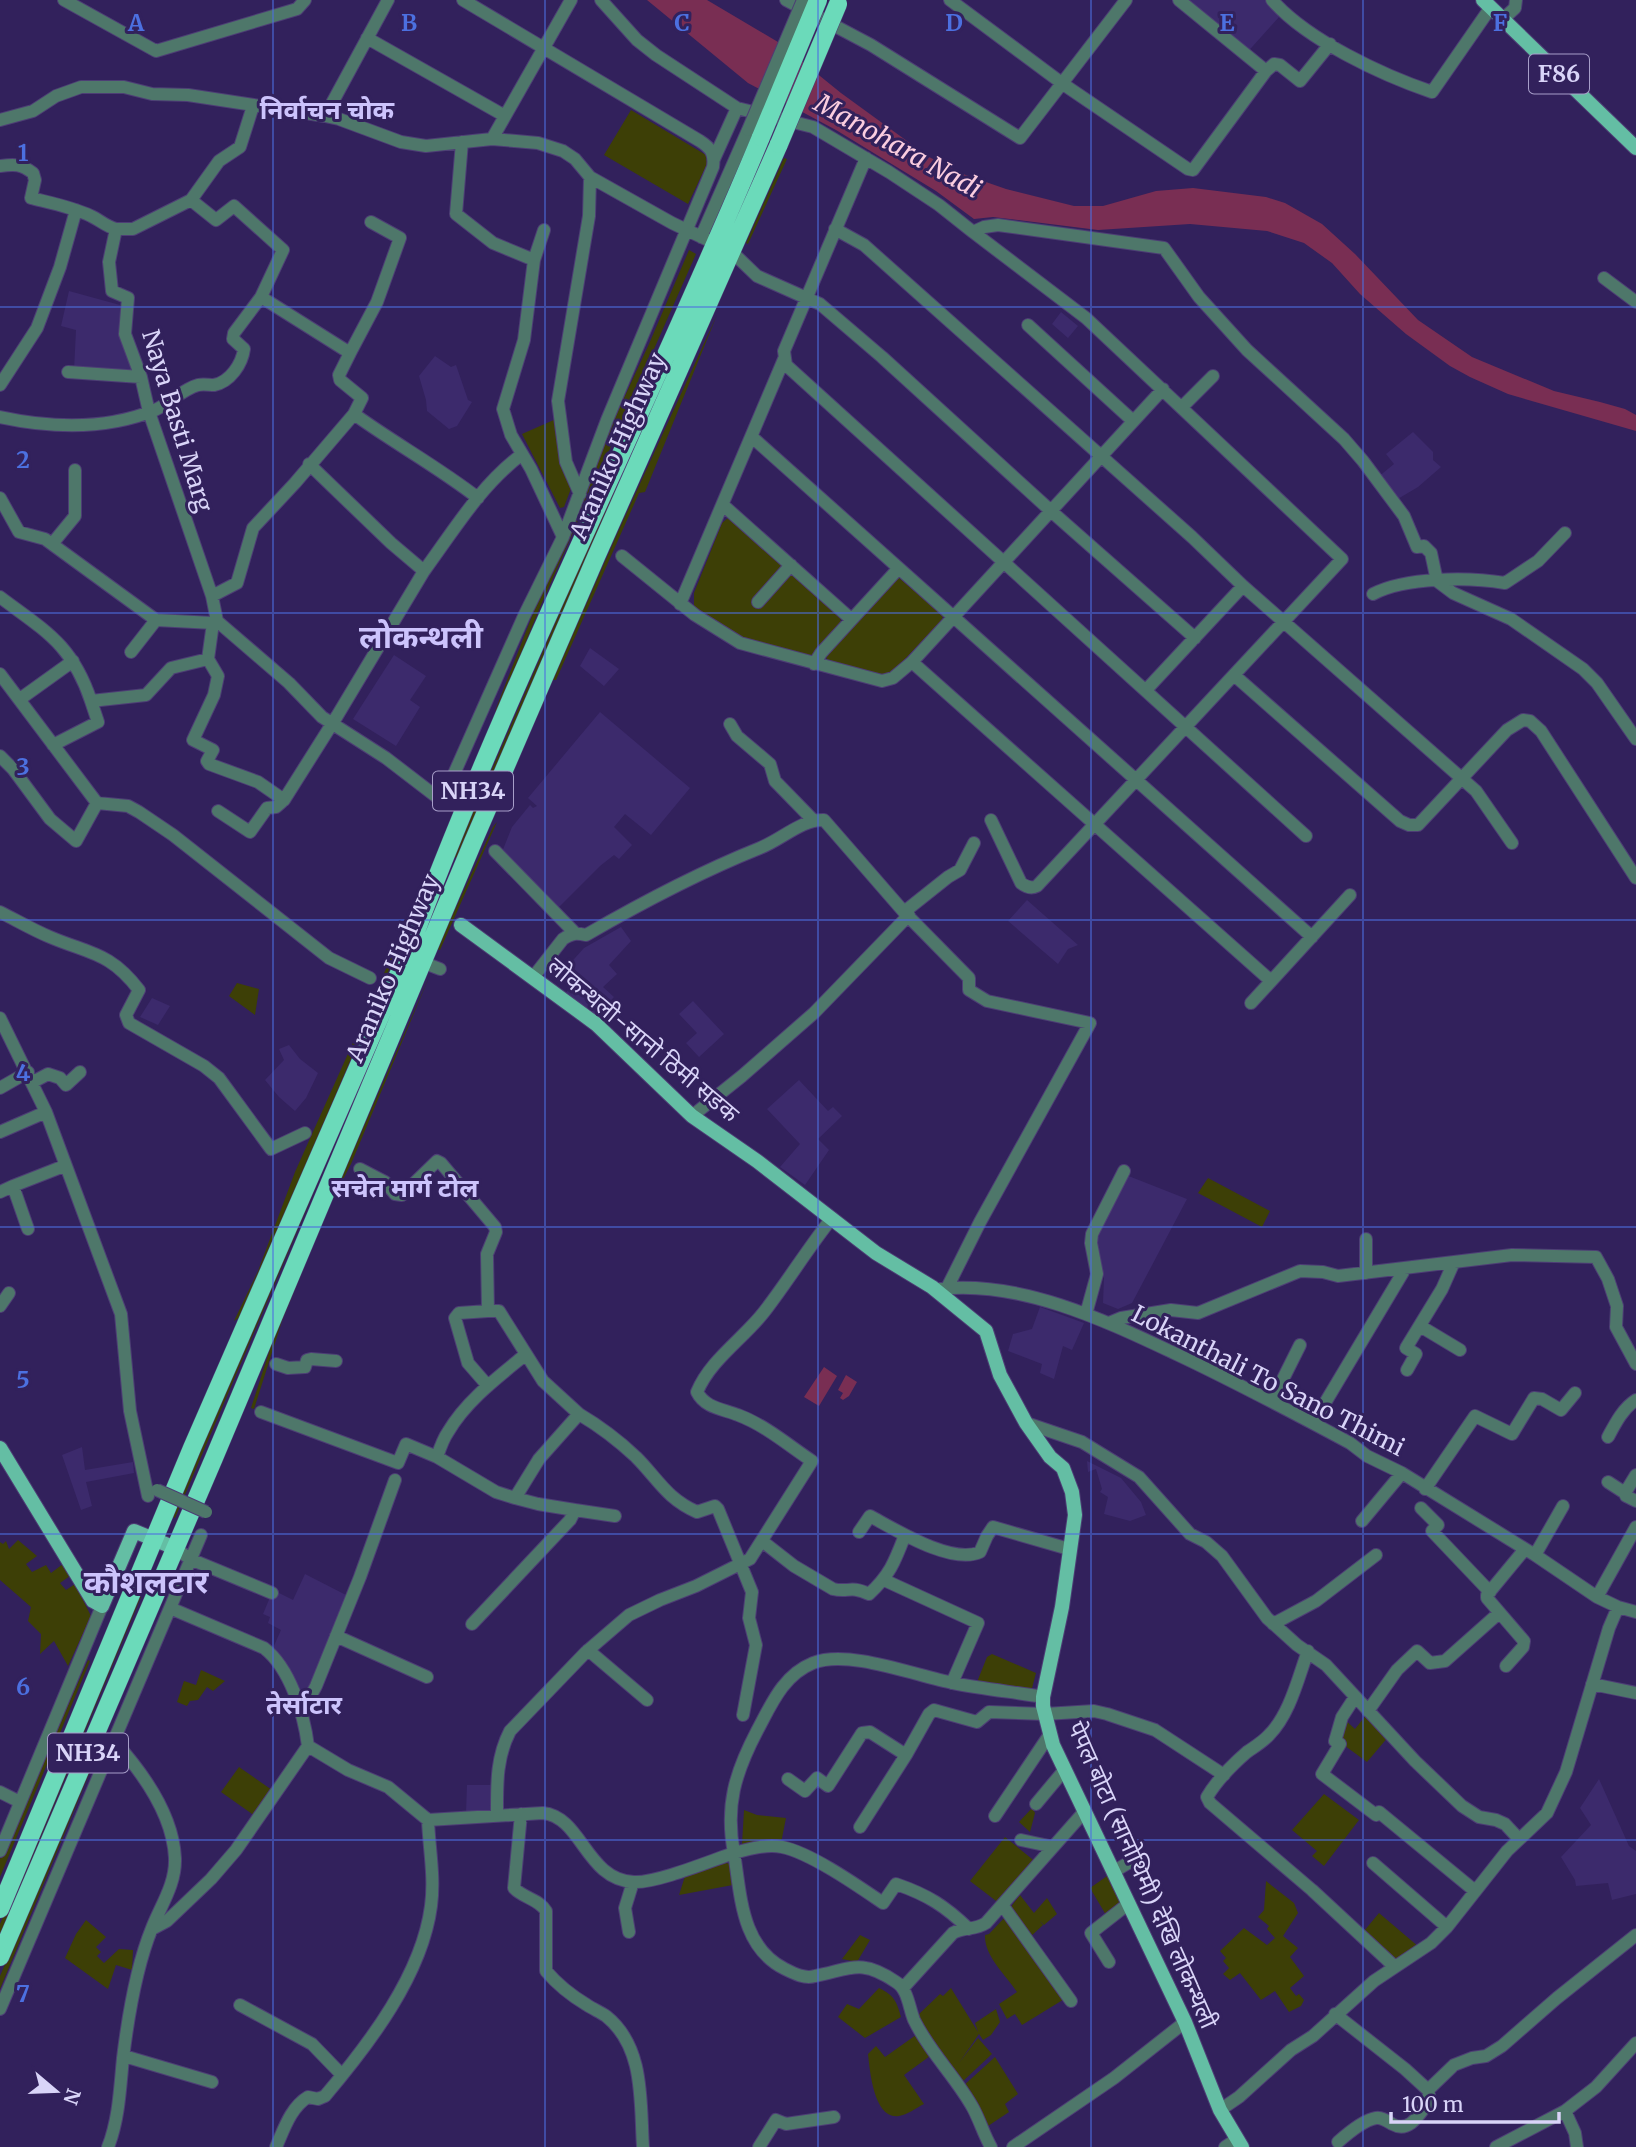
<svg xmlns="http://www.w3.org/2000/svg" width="1636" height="2147" font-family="Merriweather,'Noto Sans Devanagari',serif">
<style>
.built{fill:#3c2a6c}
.green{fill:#3d3f06}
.water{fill:#792e53}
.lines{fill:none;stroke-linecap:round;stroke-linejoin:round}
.minor-casing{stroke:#4d3e75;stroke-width:14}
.major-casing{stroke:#4d3e75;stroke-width:16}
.highway-casing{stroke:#4d3e75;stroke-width:19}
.minor{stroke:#4e776a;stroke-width:12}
.major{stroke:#64bea4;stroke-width:14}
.highway{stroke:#6bdaba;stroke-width:18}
.minor-bridge-casing{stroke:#4d3e75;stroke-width:14;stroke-linecap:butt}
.highway-bridge-casing{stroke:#4d3e75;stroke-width:19;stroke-linecap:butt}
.minor-bridge{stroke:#4e776a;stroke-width:12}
.highway-bridge{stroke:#6bdaba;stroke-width:18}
.grid{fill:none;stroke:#4c70e0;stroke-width:2;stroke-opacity:0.55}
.labels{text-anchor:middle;stroke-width:6;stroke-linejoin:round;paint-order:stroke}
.shield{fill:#32215c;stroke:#a79ec9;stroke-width:2}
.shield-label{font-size:23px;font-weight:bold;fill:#d9d4f8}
.street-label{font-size:24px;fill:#d9d4f8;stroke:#32215c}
.neighbourhood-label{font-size:26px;font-weight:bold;fill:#ccc3fc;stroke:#32215c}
.water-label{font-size:26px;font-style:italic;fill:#fbcddf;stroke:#32215c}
.district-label{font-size:32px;font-weight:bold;fill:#ccc3fc;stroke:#32215c}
.grid-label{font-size:23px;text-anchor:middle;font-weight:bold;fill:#4c70e0;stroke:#32215c;stroke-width:6;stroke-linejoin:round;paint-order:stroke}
</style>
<rect width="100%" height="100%" fill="#32215c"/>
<path class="built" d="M1180,0H1267L1279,17L1244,56Z
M69,291L120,305V331L135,374L74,370L76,330L61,326Z
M1061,312L1078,326L1068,338L1052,324Z
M435,356L451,367L456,365L468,400L472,402L457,426L449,429L427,411L426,400L419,376Z
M1413,432L1433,452V460L1441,467L1418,487L1396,500L1377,478L1394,464L1386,454Z
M590,648L619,669L604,686L580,666Z
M394,655L426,676L410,700L420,707L396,746L353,719Z
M600,712L690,788L651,835L625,814L614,827L632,845L619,859L614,855L600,866L557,909L502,852L512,827L530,805L533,808L537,806L528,798Z
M1027,900L1078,945L1068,949L1058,964L1008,921Z
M621,927L631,941L609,965L617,974L603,987L614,997L595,1017L566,993L577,976L566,968L584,948Z
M152,998L170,1006L158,1025L140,1017Z
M693,1001L724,1034L699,1057L686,1043L697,1033L679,1014Z
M289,1045L300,1059L318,1073L306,1098L295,1111L279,1097L265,1080L284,1060L279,1049Z
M799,1080L828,1111L833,1107L842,1116L818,1139L829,1150L805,1185L780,1167L800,1144L767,1109Z
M1126,1175L1187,1199L1132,1303L1118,1309L1103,1303L1104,1278L1094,1242Z
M1040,1307L1084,1323L1072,1350L1063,1346L1054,1379L1040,1373L1042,1364L1008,1351L1013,1334L1032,1329Z
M82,1447L85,1470L133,1462L134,1473L86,1482L92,1506L81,1510L62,1455Z
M1087,1461L1121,1478L1141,1502L1146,1515L1130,1521L1104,1514L1108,1497L1100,1492L1102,1489L1096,1469L1088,1472Z
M305,1574L346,1595L313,1679L307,1689L300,1693L273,1648L281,1630L268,1623L270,1617L263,1614L273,1590L293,1600Z
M1599,1779L1629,1846L1636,1851V1894L1612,1900L1608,1883L1576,1886L1575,1880L1561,1857L1591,1825L1580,1808Z
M467,1785H495L494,1811L466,1813Z"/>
<path class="green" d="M631,110L706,155L707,164L688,204L604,155Z
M784,158L787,159L748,244L746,243Z
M689,250L696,254L541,605L498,709L495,711L534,611L569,538L611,426L649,344Z
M715,265L458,858L454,857L603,513Z
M717,315L645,492L639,493L556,680H553L618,532Z
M556,419L572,486L564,507L560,508L522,434Z
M729,517L782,565L781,569L790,575H794L841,616L840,626L811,657C763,647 732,639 694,606V593L722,523Z
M898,577L943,615L942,620L888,677L827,660L826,656Z
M497,822L440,950L437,949L493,827Z
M398,942L400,944L260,1272L240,1317L234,1321L258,1271L295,1172Z
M430,975L351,1164L330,1204L282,1321L254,1409L251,1408L279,1321Z
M237,983L259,989L255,1015L229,996Z
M388,1018L175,1518L173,1517L176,1505Z
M1208,1178L1270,1211L1262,1227L1198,1193Z
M18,1540L37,1556L26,1564L32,1572L46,1565L51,1573L63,1564L70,1576L60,1583L66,1590L75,1584L91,1616L68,1666L54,1641L40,1654L41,1634L28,1621L31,1607L0,1580V1542L3,1544L6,1541L9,1549Z
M167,1580L124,1690L0,1989V1976Z
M139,1596L141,1597L0,1934V1924Z
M992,1654L1036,1673L1031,1692L977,1682L987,1657Z
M88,1660L90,1661L0,1877V1859Z
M201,1670L225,1681L213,1691L207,1687L198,1700L190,1701L187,1706L177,1702L184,1681L196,1685Z
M1367,1714L1389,1736L1367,1762L1337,1740L1343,1718L1355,1729Z
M239,1767L272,1790L255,1816L221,1792Z
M1324,1794L1359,1820L1324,1866L1312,1856L1317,1851L1292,1830Z
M1032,1808L1035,1813L1030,1832L1019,1822Z
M744,1810L757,1815L786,1818L781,1843L742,1844Z
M1005,1837L1037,1863L1000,1904L970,1881Z
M726,1863L730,1864L733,1885L679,1895L686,1873Z
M1110,1874L1124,1902L1106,1915L1090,1888Z
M1266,1881L1294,1903L1298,1913L1283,1936L1298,1948L1290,1957L1304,1976L1290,1988L1296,1996L1299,1994L1304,2000L1301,2006L1289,2012L1275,1991L1261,2000L1240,1973L1230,1980L1223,1974L1229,1968L1223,1961L1226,1958L1220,1951L1244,1928L1267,1945L1275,1938L1267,1929L1269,1926L1258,1917L1264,1910Z
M1020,1895L1034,1913L1047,1898L1057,1914L1044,1925L1040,1921L1043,1925L1029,1938L1010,1908Z
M1379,1913L1419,1947L1396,1960L1364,1931Z
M1007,1915L1066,1998L1022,2025L1015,2014L1007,2019L999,2004L1017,1992C1006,1975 984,1956 985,1935L989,1934Z
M86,1920L106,1937L96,1947L101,1952L97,1956L104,1963L119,1949L133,1950L132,1970L116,1965L108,1989L65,1958L76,1934Z
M860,1935L870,1940L857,1962L842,1959Z
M879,1988C894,1995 897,2002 901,2017L865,2038L838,2017L847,2004L859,2009Z
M951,1988L978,2032L975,2023L996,2009L1000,2022L991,2035L983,2040L979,2034L959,2063L978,2038L992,2054L961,2083L928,2037L918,2015L940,1994L943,1996Z
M916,2035L930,2056L904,2075L924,2104C916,2108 907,2115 899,2116C874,2120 870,2072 868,2054L876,2046L885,2057Z
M995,2057L1018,2094L1005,2104L1009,2112L985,2128L962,2087Z"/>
<path class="water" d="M647,0H707L778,42L841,93L929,157L963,174L1006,189L1074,206H1103L1156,191L1193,188L1266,197L1285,203L1322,224L1355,254L1418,320L1472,357L1554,391L1600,402L1625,409L1636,415V431L1508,394L1470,377L1450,366L1406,334L1360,294L1332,263L1304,243L1267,231L1190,224L1098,230L993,217L974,219L936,191L836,130L748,83Z
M824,1367L837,1376L819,1406L804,1397Z
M846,1375L857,1382L849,1396L843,1400L840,1398L843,1393L838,1390Z"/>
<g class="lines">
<defs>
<path id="minor" d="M64,0L156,51L297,9L305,0
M601,0L637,40L656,55L737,108L813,127L889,172L939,205L973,232L984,227L998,225L1164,248L1199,297L1247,350L1344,439L1363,461L1404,516L1417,547L1424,546L1431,553L1437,581L1453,593L1511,619L1583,669L1597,683L1636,739
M786,0L871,45L1020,138L1126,0
M950,0L1063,84L1188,169L1193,170L1266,71L1274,64L1280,65L1300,81L1330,44
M1179,0L1266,71
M1272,0C1307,40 1382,75 1432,92L1491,7
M1503,19L1515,8L1516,0
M367,38L505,116
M325,116L388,0
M0,120L33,111L56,96L81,87H124L152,94L188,95L325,116L339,119L401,142L426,146L492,139L538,143L563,151L575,159L590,177L672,223L731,251L757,276L820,304L882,357L1051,511L1195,638
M492,139L571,0
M462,142L456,214L493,243L534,260L524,340L503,409L511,435L531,469L563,537
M866,158L784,351L786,365L1306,836
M714,159L737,108
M0,166C15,164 21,164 33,173L35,180L31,198C51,203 72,207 91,216C100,220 105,226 116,229
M191,200L216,220L234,206L283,250L261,297L350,353L377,302L400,238L371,222
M835,229L864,245L1192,537L1243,586L1476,791L1512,843
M973,232L1086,318L1342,559L1037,886C1031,889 1026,887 1021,883L991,820
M701,237L748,130
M534,260L544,230
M1604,278L1636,302
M1028,325L1133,421
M350,353L339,375L340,380L362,398L354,414C394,443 438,467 478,498
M68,372L141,377
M0,385L37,328L60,267L76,210
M1163,389L912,662L1271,981
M1182,407L1213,376
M0,417C51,428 106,430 155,410C170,403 183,389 198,385C203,384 209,385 214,385C230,382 242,364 244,349L233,339L234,333L261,297
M752,437L1312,937
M580,494L566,462L558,401L589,216L590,177
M0,498L19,532L45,539L156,620L213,623L217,621L289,683L322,717L386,758L442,801L524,616L563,537L607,420L713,167C715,154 711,148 700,141L463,0
M723,505L851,619
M52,544L75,516V470
M622,556L695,615L740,643L882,681L893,678L912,662
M424,571C454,530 481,485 521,455
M1373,594C1405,577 1469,577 1505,583L1538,561L1565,533
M212,596L237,583L253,528L295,483L354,414
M0,597C45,631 72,644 91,701L146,695L171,668L208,659
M758,602L791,565
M680,604L784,359
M217,621L212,596L149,412L141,377L125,334L128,298L112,291L109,262L116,229H133L191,200L219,161L240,147L253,106
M213,623L208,659L218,676L214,695L193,740L213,750L207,761L209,764L258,782L284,800
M131,652L156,620
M814,664L821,653L898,569
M0,674L97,803L128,806L139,812L173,835L329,958L370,978
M1234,675L1400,821L1409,825H1418L1507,730L1523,720L1530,721L1541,731L1636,878
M1146,690L1243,586
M20,699L73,661
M730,724L737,736L770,764L775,781L813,820
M53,745L98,722L91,701
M0,756L13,769L50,819L76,841L97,803
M218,811L250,832L267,808L276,807L284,800L337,716L424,571L391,543L309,464
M495,851L575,933
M0,912C16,920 33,930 50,937C90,954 110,952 139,990L126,1015L129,1023L204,1066L219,1078L271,1149L305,1133
M904,912L948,877L960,870L974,843
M422,962L440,969
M534,976L563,939C572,933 576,933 586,935C643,902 700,872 760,848C781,840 802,819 824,820L904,912L969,978V990L987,1001L1090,1023L980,1222L947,1288
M1251,1003L1350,895
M0,1018L46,1112L121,1314L130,1411L148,1496
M33,1082L48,1074L60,1078L66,1085L80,1072
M0,1088L28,1072
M692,1116L742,1076L814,1013L909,915
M0,1132L46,1112
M0,1192L13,1186
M28,1229L13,1186L64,1166
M1366,1239V1273
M940,1289C1020,1280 1104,1320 1174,1353C1234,1381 1292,1412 1350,1443L1367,1456L1402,1473L1535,1555L1597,1597L1618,1607L1636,1612
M0,1306L9,1293
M1086,1314L1097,1274L1091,1243L1092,1234L1124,1171
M1109,1323L1121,1318L1171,1310L1198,1313L1300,1271L1323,1272L1338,1276L1512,1255L1596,1257L1608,1279L1617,1306L1616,1327L1636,1364
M1420,1326L1460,1350
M276,1364L288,1368L305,1367L307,1360L311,1359L336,1361
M1407,1370L1416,1354L1406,1348L1442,1289L1454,1262
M488,1386L468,1363L455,1318L459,1313L488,1311
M1272,1401L1300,1345
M261,1412L398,1463L406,1444L437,1457L496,1492L515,1498L539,1459L579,1414L543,1381L499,1311H488L487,1254L496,1232L495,1227L441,1163L437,1161L402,1195L395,1194L385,1182L360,1169
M579,1414C601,1427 618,1440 636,1457C658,1479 666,1498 697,1512L715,1506L718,1509L752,1592L749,1618L756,1645L743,1715
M1026,1423L1082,1442L1139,1477L1190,1534L1206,1542L1222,1556L1267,1618L1297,1645L1326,1665L1415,1761L1462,1806L1479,1817L1496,1820L1505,1824L1519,1839
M1313,1423L1405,1269
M1608,1437C1615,1424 1623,1408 1636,1400
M437,1457C440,1448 443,1439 448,1432C466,1401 498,1377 525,1355
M1636,1475L1625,1493L1626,1496L1636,1501
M1608,1482L1625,1493
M1425,1489L1475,1416L1512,1434L1534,1398L1542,1399L1561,1410L1575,1393
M1421,1508L1438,1525L1432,1531L1490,1592
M575,1510L615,1516
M1362,1521L1402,1473
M859,1532L870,1516C896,1530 952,1565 980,1552L987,1536L993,1527L1069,1549
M762,1541L794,1566L833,1589C849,1593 849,1585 869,1594C890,1575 895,1561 905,1535
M175,1548L190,1559L272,1593
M1535,1555L1563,1506
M884,1580L978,1623L952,1683
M1597,1597L1636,1527
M170,1608L264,1648C290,1668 304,1714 308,1746
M472,1624L570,1520L575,1510L538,1504L515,1498
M1273,1624L1316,1601L1376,1555
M336,1636L427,1677
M588,1650L647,1700
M1308,1651C1298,1678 1290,1714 1269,1735C1263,1742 1254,1747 1247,1752C1232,1765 1217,1780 1207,1797L1210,1803L1312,1890L1395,1967
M1506,1666L1523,1647L1524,1641L1487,1598V1595L1525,1549
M1592,1684L1636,1693
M1355,1697L1342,1717L1335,1741L1340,1744L1322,1774L1376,1815L1379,1812L1475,1891
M299,1704L309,1699L316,1686L360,1577L395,1480
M1368,1711L1397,1670L1417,1651L1430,1663L1445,1661L1499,1613
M308,1746L348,1770L388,1787L428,1820L543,1813C582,1817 586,1880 634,1882C657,1883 710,1861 734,1853C741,1896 741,1947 785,1969C795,1974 805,1979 815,1976C851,1969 861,1958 896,1982C908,1989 909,2008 914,2020C930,2053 956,2077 973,2108C980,2121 984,2135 991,2147
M788,1779L805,1791L817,1778L828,1786L862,1733L870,1732L906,1755L929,1714L934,1710L977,1722L989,1712L1045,1714L1094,1711L1107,1714L1155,1730L1224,1775
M0,1792L20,1802
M1036,1804L1061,1774L1065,1772
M497,1814C497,1785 496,1758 510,1731L586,1652L629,1615L660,1600L696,1586L750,1559L812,1461C788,1445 765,1425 738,1415C723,1409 705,1408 697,1392C710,1360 744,1338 764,1312C788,1281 808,1248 832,1218
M521,1814L514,1888C523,1898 539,1899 546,1911V1971C557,1984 572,1996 587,2005C593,2009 600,2012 606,2016C645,2047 640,2102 643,2147
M995,1816L1050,1734
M860,1827L906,1755
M1021,1840L1049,1846
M0,1851L102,1606
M1373,1863L1447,1927
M1113,1872L1128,1863
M1003,1906L1071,2001
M152,1929L167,1921L211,1879L236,1850L308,1746
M969,1929C945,1906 928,1895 896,1884L883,1903C858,1886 811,1853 782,1847C766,1844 749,1849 734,1853C725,1806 735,1773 757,1731C771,1705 783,1675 813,1663C849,1649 916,1676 953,1683C983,1689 1013,1692 1043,1697
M629,1932L625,1908L633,1882
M1109,1962L1091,1933L1128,1904
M903,1988L953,1933C965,1926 974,1931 986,1923L1084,1812
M240,2005L312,2044L342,2075
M0,2009L201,1535
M1335,2014L1405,2069L1428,2090L1454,2065L1472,2058L1486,2056L1502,2046L1557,1998L1636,1935
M124,2056L212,2082
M1220,2110L1239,2097L1291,2050L1313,2036L1374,1981L1431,1943L1447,1927L1507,1851L1547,1813L1566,1772L1609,1628L1618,1607
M1565,2111L1575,2133L1577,2147
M1338,2142C1347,2134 1363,2120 1376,2118C1382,2117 1387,2121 1392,2124C1410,2134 1420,2113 1430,2100L1428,2090
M108,2147C119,2119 120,2088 123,2058C128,2017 136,1967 152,1928C161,1905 176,1884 175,1858C173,1815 143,1773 115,1742
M276,2147C284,2129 291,2107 308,2097L318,2099L325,2096C369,2044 422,1975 431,1906C435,1877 429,1848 428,1820
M759,2147L776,2120L786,2124L834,2117
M1013,2147L1114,2078L1185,2022
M1225,2147L1237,2139
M1496,2147L1565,2111L1596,2087L1636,2043"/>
<path id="major" d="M1483,0L1636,148
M461,925L596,1024L692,1116L757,1161L876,1253L932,1287L986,1331L1000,1375L1026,1423L1050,1457L1063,1468L1072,1492L1075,1515L1062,1607L1043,1697V1706L1053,1745L1185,2022L1220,2110L1242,2147
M0,1448L93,1601L102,1606L134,1531L175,1548"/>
<path id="highway" d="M0,1909L192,1448L409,950C512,673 648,409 761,137
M0,1957L214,1458L473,842L596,557L779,144"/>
</defs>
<use href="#minor" class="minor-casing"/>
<use href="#major" class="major-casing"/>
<use href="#highway" class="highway-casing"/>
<use href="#minor" class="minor"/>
<use href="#major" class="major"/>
<use href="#highway" class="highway"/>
<defs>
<path id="minor-bridge" d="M748,130L803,0
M157,1490L206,1512"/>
<path id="highway-bridge" d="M761,137L818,0
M779,144L838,4"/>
</defs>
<use href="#minor-bridge" class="minor-bridge-casing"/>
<use href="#highway-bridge" class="highway-bridge-casing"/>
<use href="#minor-bridge" class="minor-bridge"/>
<use href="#highway-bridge" class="highway-bridge"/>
</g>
<path class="grid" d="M273,0V2147M545,0V2147M818,0V2147M1091,0V2147M1363,0V2147M0,307H1636M0,613H1636M0,920H1636M0,1227H1636M0,1534H1636M0,1840H1636"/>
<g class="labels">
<g class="shield">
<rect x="1529" y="54.5" width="60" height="39" rx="5"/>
<rect x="433" y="771.5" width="80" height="39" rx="5"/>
<rect x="48" y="1733.5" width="80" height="39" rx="5"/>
</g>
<g class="shield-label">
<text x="1559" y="82">F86</text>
<text x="473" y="799">NH34</text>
<text x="88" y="1761">NH34</text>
</g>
<g class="street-label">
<text transform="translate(177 421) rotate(73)" y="8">Naya Basti Marg</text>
<text transform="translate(618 446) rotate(-66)" y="8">Araniko Highway</text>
<text transform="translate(393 968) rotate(-67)" y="8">Araniko Highway</text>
<text transform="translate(643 1040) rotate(40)" y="8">लोकन्थली-सानो ठिमी सडक</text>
<text transform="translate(1268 1381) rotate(27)" y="8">Lokanthali To Sano Thimi</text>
<text transform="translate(1142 1875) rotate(66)" y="8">पेपल बोटा (सानोथिमी) देखि लोकन्थली</text>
</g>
<g class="neighbourhood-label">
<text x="327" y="119">निर्वाचन चोक</text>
<text x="405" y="1197">सचेत मार्ग टोल</text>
<text x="304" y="1714">तेर्साटार</text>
</g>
<g class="water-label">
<text transform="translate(898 146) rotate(29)" y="9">Manohara Nadi</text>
</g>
<g class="district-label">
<text x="421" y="648">लोकन्थली</text>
<text x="146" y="1593">कौशलटार</text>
</g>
</g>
<g class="grid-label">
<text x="136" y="31">A</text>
<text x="409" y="31">B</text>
<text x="682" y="31">C</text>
<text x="954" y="31">D</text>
<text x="1227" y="31">E</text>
<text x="1500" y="31">F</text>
<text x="23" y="161">1</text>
<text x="23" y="468">2</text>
<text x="23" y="775">3</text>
<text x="23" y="1081">4</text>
<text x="23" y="1388">5</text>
<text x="23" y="1695">6</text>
<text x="23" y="2002">7</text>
</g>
<g transform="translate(56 2091) rotate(109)" stroke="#32215c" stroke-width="5" paint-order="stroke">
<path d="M0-5L12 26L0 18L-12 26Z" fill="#d9d4f8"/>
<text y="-10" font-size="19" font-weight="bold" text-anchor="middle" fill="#d9d4f8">N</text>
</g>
<path d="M1391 2112v10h168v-10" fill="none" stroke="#d9d4f8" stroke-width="3.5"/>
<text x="1402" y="2112" font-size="21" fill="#d9d4f8" stroke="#32215c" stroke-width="5" paint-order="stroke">100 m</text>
</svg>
